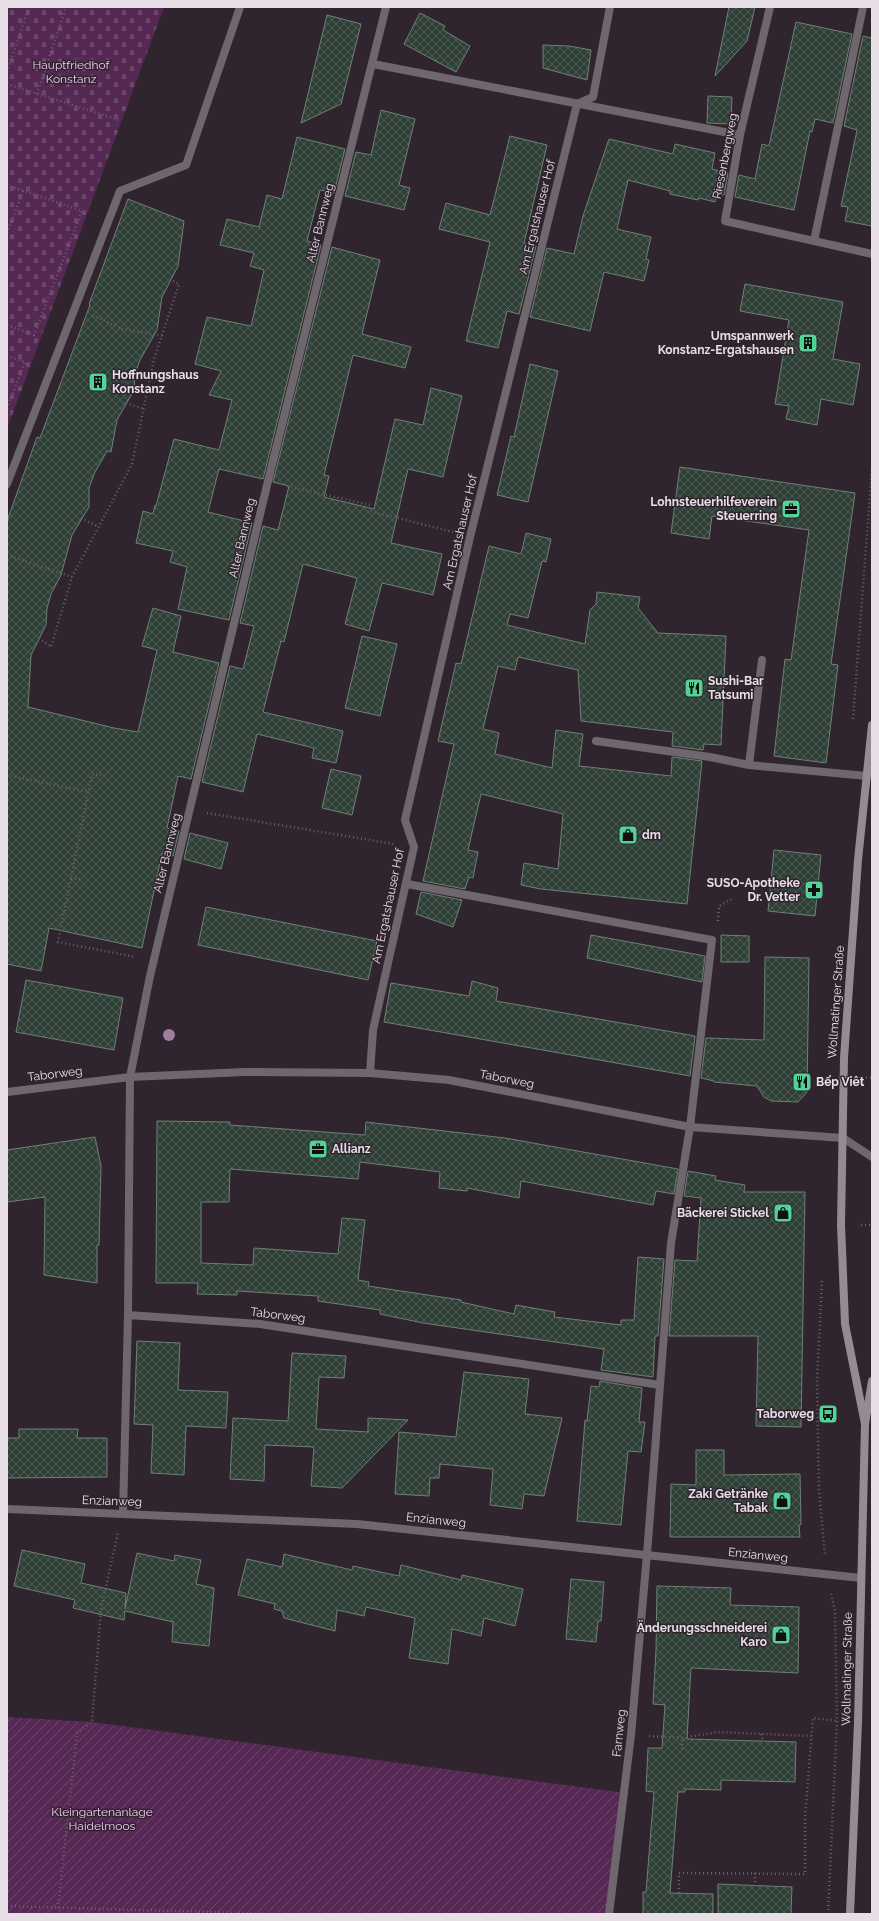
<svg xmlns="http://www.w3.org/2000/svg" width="879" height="1921" font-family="Raleway,sans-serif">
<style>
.cemetery{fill:url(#cemetery-stones)}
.garden{fill:url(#garden-furrows)}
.building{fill:url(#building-cross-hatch);stroke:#6e8176}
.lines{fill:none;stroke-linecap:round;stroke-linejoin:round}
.path{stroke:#6b606a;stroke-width:2.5;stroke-dasharray:1 3;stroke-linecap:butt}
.service{stroke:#6e686e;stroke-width:8}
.minor{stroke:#6e686e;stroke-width:8}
.secondary{stroke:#968b95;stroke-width:8}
.tree{fill:#9e7e9c}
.labels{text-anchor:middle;stroke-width:3;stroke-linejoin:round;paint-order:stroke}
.park-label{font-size:12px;fill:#f8c7f5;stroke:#30242f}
.street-label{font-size:12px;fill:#e7dee6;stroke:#30242f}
.poi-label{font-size:12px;font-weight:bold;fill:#e7dee6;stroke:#30242f;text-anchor:end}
</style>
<defs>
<pattern id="cemetery-stones" width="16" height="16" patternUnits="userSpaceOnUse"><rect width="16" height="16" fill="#552954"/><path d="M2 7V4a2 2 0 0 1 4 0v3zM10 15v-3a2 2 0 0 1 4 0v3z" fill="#6d486d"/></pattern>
<pattern id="garden-furrows" width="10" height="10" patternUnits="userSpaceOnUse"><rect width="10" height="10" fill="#552954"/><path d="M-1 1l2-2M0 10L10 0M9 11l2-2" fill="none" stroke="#6d486d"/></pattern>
<pattern id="building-cross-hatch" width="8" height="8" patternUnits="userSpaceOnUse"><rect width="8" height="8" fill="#2f4037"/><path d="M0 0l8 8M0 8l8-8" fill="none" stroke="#4d5b54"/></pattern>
</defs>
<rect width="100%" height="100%" fill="#30242f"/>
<path class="cemetery" d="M7,7H164L7,429Z"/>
<path class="garden" d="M7,1717L92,1722L625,1793L609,1914H7Z"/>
<path class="building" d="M729,7H755L747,41L715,76Z
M420,13L445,26L443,30L470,46L456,72L404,44Z
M327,15L361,24L341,104L301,123Z
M796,22L852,34L833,123L815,119L812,132L810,131L794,210L735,197L739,175L755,179L762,144L769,146Z
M863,36L872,38V226L845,221L848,207L841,206L857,130L844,126Z
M543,45L569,46L591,50L587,80L543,68Z
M708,96L732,97L731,124L707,123Z
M381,110L415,119L399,185L410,188L404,210L345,196L356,152L371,155Z
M510,136L547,145L524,243L536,246L519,314L507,311L498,348L466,341L490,242L439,229L446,203L490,215Z
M297,137L345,149L334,193L320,190L307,241L321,245L263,479L219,469L208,512L252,523L229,620L178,609L187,567L170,562L173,551L136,543L143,511L153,514L155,505L156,506L174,439L219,450L232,400L209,395L221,371L195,364L207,317L251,326L264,270L250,266L254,253L220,245L227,219L259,227L267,195L282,199Z
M609,139L673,154L675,144L715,153L712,169L728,173L724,195L717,194L715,202L699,198L698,200L670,194V191L628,180L617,229L651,237L646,259L649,260L644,281L604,272L590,331L530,317L547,248L574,254L583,216Z
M128,199L184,221L178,266L162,297L157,330L140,360L135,374L134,390L117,420L111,452L107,451L94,474L89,488V507L72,535L61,575L51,594L47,608L46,625L31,655L28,707L114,728L138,732L157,650L142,646L153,608L181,616L173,652L219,663L191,779L178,776L167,828L179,831L173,856L162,853L142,948L49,928L41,971L7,964V521L37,437L40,438L90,305L89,304Z
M332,247L380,260L362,334L411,347L405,368L353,355L324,475L329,476L324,497L374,509L395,419L423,425L431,388L462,396L443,477L408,469L391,543L442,554L433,595L382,583L369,631L345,624L357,578L303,564L284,642L281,641L263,712L343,731L336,763L312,758L314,748L257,734L243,792L202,782L230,666L243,669L254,626L240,623L263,526L278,530L289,486L273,482Z
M745,284L843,302L833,359L860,364L853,405L821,399L817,425L786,419L789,406L775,404L789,320L740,311Z
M530,364L558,371L528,502L497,495L511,436L514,437Z
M680,467L855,493L831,664L838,665L826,763L774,756L785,659L791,660L809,530L712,516L709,539L671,533Z
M526,533L551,539L546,562L542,561L528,618L510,614L507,625L585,644L590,610L596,604L597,592L640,597L638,608L658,633L726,636L721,745L704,744L703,750L672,746L673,732L581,721L578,670L518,657L515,670L498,666L483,729L499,733L495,754L552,768L556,730L583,734L579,766L671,776L672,757L702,761L687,904L541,889L521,885L524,863L558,869L563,814L481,794L468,850L478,852L473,878L469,877L465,889L423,881L454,744L438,741L456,663L461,664L489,546L521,554Z
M362,636L397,644L380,716L345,708Z
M331,769L361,776L352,815L322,808Z
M190,833L228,843L221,869L184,859Z
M774,850L821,855L815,916L768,911Z
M421,892L462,900L453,927L416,914Z
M206,907L377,941L368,980L198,945Z
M591,935L705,956L702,982L587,958Z
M721,935L749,936V962H721Z
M765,957L809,958L807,1092L798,1102L771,1101L764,1097L757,1086L714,1082V1081L701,1078L706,1038L764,1040Z
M26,980L123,998L114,1050L16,1032Z
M472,981L498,988L496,1001L695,1036L690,1076L384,1022L391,983L469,996Z
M157,1121L230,1122V1125L365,1135L366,1122L505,1138L678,1169L674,1194L656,1191L653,1205L521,1181L519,1198L467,1188V1191L439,1188L440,1172L360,1162L358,1179L230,1169L229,1202H201V1263L253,1265L254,1248L338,1254L342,1218L365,1220L358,1280L369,1282L368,1286L461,1300V1302L514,1314L516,1305L555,1312L554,1317L621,1325V1320H634L638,1257L664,1259L658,1336H655L653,1377L601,1370L604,1349L423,1323L380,1314V1310L318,1301V1296L237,1291V1295L197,1294L198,1283H156Z
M95,1137L101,1166L99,1245H97V1283L44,1275L45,1197L7,1202V1150Z
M688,1171L716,1176L715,1180L745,1185L744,1192H805L801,1427L756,1426L758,1336H669L675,1260L697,1261L701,1198L684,1196Z
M137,1341L180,1343L178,1390L228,1392L226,1428L186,1426L184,1475L151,1473L153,1425L134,1424Z
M292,1353L346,1356L344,1378L319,1377L316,1429L368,1432V1418L408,1420L342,1488L311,1486L314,1447L265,1445L264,1481L230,1479L233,1418L288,1421Z
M464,1372L529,1379L525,1414L562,1418L544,1496L524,1494L522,1509L490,1505L493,1469L440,1464L439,1478H430L429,1496L395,1494L399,1432L456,1437Z
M600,1381L642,1388L639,1422H645L641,1452L628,1451L621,1525L577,1521L585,1420L587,1421L591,1386L599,1387Z
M19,1429H78L77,1438H107V1477L7,1478V1438H19Z
M696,1450H724V1475L800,1474L801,1525H799L800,1537H670L671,1484L696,1485Z
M22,1550L85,1564L81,1583L126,1593L125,1609L137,1553L174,1561L175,1555L201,1560L196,1584L214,1588L209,1646L172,1642L173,1622L125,1611L124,1620L73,1608L75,1600L14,1586Z
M284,1554L352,1570L353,1566L399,1576L401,1565L461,1580L462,1575L523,1589L515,1626L484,1618L481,1636L452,1629L448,1664L409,1658L415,1618L366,1607L364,1616L337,1610L335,1631L284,1618L282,1611L274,1609L275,1604L238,1595L247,1559L282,1567Z
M571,1579L604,1582L601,1621H598L596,1642L566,1639Z
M657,1586L731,1588L730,1605L799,1607L798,1673L691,1668L687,1739L796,1742L795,1782L721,1780V1790L685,1789V1792H678L670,1893L713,1894V1914H643V1892H646L654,1792L646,1791L648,1748H662L665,1705L653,1704L656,1650Z
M718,1884L792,1887L791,1914H718Z"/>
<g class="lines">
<path class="path" d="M7,72L29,7
M7,84L119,120
M37,94L66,7
M7,185L82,211L34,335L7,325
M7,233L23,191
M93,315L119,328L163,336
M7,356L25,362L7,408
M126,403L144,409
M287,486L370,505V511L453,532
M81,518L99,527
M7,555L72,577
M39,638L51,647L72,577L132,464L154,359L179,284L171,280
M853,719L872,467
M7,775L88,792
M105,776L92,774L58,942L135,957
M207,813L394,844
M71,878L83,880
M718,921L719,906L732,899
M862,1077L872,1078
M861,1225H872
M822,1281L817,1380L819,1490L825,1556
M761,1734L763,1741
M649,1736L682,1738
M682,1749V1738L718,1732L811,1736
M755,1873V1886
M679,1893V1873L805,1874V1817L813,1718L838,1721
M7,1906L272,1914
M58,1908L77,1733L92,1722L101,1609L118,1533
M828,1914L837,1721L835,1611L831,1594"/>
<path class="service" d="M373,64L740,135
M7,484L120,191L186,165L240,7
M762,660L749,765L867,776
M596,741L710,757L749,765
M407,884L712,940L690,1127L671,1243L647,1554
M130,1077L128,1315L260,1324L660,1385
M123,1513L128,1315"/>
<path class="minor" d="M770,7L740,135L725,221L872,254
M814,241L863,7
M370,1073L373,1030L414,847L405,820L470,537L577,104L593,97L610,7
M130,1077L150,976L268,481L386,7
M7,1092L130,1077L245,1072L370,1073L449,1080L690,1127L843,1138L872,1157
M7,1509L357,1524L861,1578
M609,1914L631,1735L647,1554"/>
<path class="secondary" d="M865,1424L845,1324L841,1224L844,1058L858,860L872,725
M850,1914L858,1723L865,1424L872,1381"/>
</g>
<circle class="tree" cx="169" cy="1035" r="6"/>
<defs>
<symbol id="building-square" viewBox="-11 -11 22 22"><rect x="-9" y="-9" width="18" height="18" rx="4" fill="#51d398" stroke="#30242f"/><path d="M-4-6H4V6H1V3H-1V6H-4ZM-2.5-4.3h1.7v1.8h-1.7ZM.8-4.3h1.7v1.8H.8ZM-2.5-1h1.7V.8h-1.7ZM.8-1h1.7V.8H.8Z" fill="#111"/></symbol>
<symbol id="office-square" viewBox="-11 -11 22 22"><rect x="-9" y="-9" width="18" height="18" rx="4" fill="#51d398" stroke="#30242f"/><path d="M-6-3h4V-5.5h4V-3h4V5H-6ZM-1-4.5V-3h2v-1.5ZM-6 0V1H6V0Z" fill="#111"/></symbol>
<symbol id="restaurant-square" viewBox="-11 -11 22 22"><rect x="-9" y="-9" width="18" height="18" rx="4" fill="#51d398" stroke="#30242f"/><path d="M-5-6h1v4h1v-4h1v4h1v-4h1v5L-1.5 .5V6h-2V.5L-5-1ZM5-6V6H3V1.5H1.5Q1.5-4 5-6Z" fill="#111"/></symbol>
<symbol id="shop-square" viewBox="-11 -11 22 22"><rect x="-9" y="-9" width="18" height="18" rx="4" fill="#51d398" stroke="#30242f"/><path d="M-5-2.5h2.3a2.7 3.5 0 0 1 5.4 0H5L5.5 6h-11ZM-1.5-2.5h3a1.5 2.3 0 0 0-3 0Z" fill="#111"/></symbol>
<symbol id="pharmacy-square" viewBox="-11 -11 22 22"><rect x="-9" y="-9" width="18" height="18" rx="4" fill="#51d398" stroke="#30242f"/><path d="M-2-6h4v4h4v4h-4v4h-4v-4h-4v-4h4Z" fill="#111"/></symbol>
<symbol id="bus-square" viewBox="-11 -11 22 22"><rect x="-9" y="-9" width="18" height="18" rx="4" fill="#51d398" stroke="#30242f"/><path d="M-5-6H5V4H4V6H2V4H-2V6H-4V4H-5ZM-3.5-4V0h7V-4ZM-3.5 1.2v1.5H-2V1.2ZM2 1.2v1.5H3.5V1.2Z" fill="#111"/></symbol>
</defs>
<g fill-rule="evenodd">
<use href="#building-square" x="797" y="332" width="22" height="22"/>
<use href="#building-square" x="87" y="371" width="22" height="22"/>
<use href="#office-square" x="780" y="498" width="22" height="22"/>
<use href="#restaurant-square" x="683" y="677" width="22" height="22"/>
<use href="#shop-square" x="617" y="824" width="22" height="22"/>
<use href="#pharmacy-square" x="803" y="879" width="22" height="22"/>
<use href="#restaurant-square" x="791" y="1071" width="22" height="22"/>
<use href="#office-square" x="307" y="1138" width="22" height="22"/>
<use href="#shop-square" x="772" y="1202" width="22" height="22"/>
<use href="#bus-square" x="817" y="1403" width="22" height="22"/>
<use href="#shop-square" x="771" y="1490" width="22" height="22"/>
<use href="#shop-square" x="770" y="1624" width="22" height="22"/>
</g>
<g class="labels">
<g class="park-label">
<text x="71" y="69">Hauptfriedhof<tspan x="71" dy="14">Konstanz</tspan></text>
<text x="102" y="1816">Kleingartenanlage<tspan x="102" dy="14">Haidelmoos</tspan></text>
</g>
<g class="street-label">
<text transform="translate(725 156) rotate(-79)" y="4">Riesenbergweg</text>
<text transform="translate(537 217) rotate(-76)" y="4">Am Ergatshauser Hof</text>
<text transform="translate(320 223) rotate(-76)" y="4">Alter Bannweg</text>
<text transform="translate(460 532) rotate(-77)" y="4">Am Ergatshauser Hof</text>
<text transform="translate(242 538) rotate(-77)" y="4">Alter Bannweg</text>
<text transform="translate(167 853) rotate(-76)" y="4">Alter Bannweg</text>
<text transform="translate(388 906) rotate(-78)" y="4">Am Ergatshauser Hof</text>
<text transform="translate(836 1002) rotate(-86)" y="4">Wollmatinger Straße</text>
<text transform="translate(55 1074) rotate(-7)" y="4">Taborweg</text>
<text transform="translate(507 1079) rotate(11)" y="4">Taborweg</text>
<text transform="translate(278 1315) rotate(7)" y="4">Taborweg</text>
<text transform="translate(112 1501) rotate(2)" y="4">Enzianweg</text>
<text transform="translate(436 1520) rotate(6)" y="4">Enzianweg</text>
<text transform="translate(758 1555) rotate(6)" y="4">Enzianweg</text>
<text transform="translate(847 1669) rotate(-89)" y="4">Wollmatinger Straße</text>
<text transform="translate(619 1733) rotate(-84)" y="4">Farnweg</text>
</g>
<g class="poi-label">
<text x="794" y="340">Umspannwerk<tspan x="794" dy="14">Konstanz-Ergatshausen</tspan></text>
<text x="112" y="379" text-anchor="start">Hoffnungshaus<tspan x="112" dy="14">Konstanz</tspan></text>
<text x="777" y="506">Lohnsteuerhilfeverein<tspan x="777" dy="14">Steuerring</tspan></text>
<text x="708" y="685" text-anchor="start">Sushi-Bar<tspan x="708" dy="14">Tatsumi</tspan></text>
<text x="642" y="839" text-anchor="start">dm</text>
<text x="800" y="887">SUSO-Apotheke<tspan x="800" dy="14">Dr. Vetter</tspan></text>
<text x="816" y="1086" text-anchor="start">Bếp Viêt</text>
<text x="332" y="1153" text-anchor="start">Allianz</text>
<text x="769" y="1217">Bäckerei Stickel</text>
<text x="814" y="1418">Taborweg</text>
<text x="768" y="1498">Zaki Getränke<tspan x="768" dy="14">Tabak</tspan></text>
<text x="767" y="1632">Änderungsschneiderei<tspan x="767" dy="14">Karo</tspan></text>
</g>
</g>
<rect width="879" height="1921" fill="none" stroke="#e7dee6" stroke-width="16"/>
</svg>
